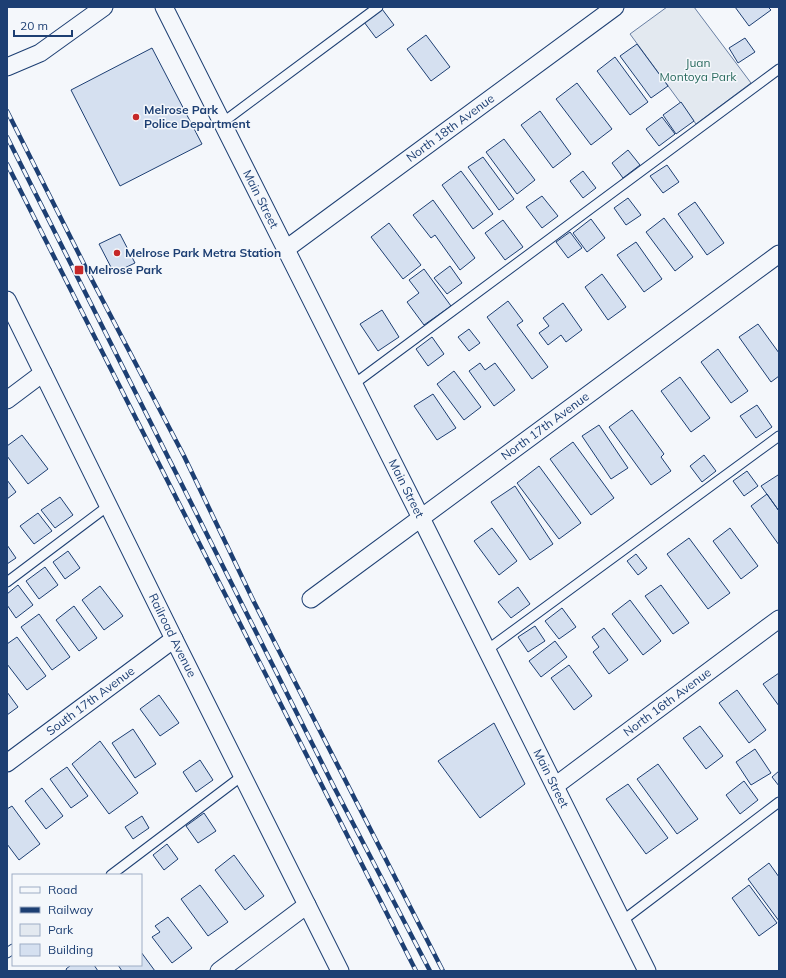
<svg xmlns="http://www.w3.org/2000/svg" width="786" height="978" font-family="Mulish,sans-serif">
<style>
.green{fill:#e3e9f0;stroke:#687fa3}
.building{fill:#d5e0f0;stroke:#1d3f73}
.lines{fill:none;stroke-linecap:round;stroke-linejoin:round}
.service-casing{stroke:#1d3f73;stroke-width:11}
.minor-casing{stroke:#1d3f73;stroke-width:19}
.service{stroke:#f4f7fb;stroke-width:9}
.minor{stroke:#f4f7fb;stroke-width:17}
.rail-casing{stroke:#1d3f73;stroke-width:4.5}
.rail{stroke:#f4f7fb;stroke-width:3;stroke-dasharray:9;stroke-linecap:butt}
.poi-dot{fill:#c62828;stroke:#f4f7fb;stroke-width:1.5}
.labels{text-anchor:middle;stroke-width:3;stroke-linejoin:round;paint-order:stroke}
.park-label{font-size:12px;fill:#2c6c60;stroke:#f4f7fb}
.poi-label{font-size:12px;font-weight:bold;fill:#1d3f73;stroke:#f4f7fb;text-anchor:start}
.street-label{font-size:12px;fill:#1d3f73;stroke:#f4f7fb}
</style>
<rect width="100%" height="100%" fill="#f4f7fb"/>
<path class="green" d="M667,7H694L751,83L696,124L630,34Z"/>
<path class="building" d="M735,7H768L771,10L749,26Z
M382,9L394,25L376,38L364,22Z
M426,35L450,67L431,81L407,49Z
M745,38L755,52L738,63L729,48Z
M637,44L668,86L651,98L620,56Z
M152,48L202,144L120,186L71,90Z
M615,57L648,102L630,115L597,71Z
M577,83L612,129L591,145L556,99Z
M681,102L694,121L676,134L663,115Z
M540,111L571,154L553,168L521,125Z
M662,117L675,134L659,146L646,129Z
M504,139L535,180L517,194L486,152Z
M628,150L640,165L623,178L612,163Z
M483,157L514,199L499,210L468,167Z
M667,165L679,182L663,193L650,176Z
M461,171L493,214L473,229L442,185Z
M583,171L596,188L583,198L570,181Z
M542,196L558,216L542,228L526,207Z
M628,198L641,215L626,225L614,208Z
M433,200L475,258L460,270L435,235L431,238L413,215Z
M695,202L724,243L707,255L678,214Z
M664,218L693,257L675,271L646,232Z
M591,219L605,238L587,252L573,233Z
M503,220L523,247L505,260L485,233Z
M389,223L421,265L403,279L371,237Z
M570,232L582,248L568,258L556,242Z
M120,234L135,263L114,273L99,244Z
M636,242L662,279L644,292L617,255Z
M450,266L462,283L447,294L434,278Z
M424,269L451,306L424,325L407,302L419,293L409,280Z
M602,274L626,307L608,320L585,287Z
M508,301L523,321L517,325L548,367L532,379L487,317Z
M563,303L582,330L566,342L561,335L548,345L539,333L549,326L543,318Z
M382,310L399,337L378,351L360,324Z
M758,324L779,353V376L771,382L739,337Z
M469,329L480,343L469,351L458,337Z
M432,337L444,354L428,366L416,349Z
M718,349L748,391L731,403L701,362Z
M480,363L485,370L495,363L515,390L494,406L469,371Z
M454,371L481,407L464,420L437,384Z
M680,377L710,418L691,432L661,391Z
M433,394L456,428L437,440L414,406Z
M757,405L772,427L756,438L740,416Z
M632,410L664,454L661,457L671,471L651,485L609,427Z
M599,425L628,468L611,479L582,436Z
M22,435L48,469L28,484L7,456V446Z
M573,442L614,498L591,515L550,459Z
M704,455L716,471L702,482L690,466Z
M539,466L581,523L559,539L517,483Z
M747,471L758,486L744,496L733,481Z
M778,475L779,476V511L761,486Z
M7,480L16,492L7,499Z
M515,486L553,544L530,560L491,502Z
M767,494L779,511V545L751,506Z
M60,497L73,515L55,528L41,510Z
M38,513L52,531L34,544L20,526Z
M492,528L517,561L499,575L474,541Z
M730,528L758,566L741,579L713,541Z
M689,538L730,593L708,609L667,554Z
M7,545L16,558L7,564Z
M68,551L80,568L65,579L53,562Z
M636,554L647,568L638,575L627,561Z
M45,567L58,585L39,599L26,581Z
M18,585L33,605L16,618L7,605V594Z
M661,585L689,623L673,634L645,596Z
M100,586L123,616L104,630L82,600Z
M518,587L530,604L511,618L498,602Z
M630,600L661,641L643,655L612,614Z
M74,606L97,638L79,651L56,620Z
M562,608L576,627L559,639L545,621Z
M39,614L70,657L52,670L21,627Z
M535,626L545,641L528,652L518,637Z
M604,628L628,660L609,674L593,652L599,647L592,637Z
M17,637L46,676L27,690L7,664V644Z
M555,641L567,657L541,677L529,661Z
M569,665L592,696L574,710L551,678Z
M779,673V706L763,684Z
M737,690L766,730L749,743L719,703Z
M7,692L18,707L7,715Z
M159,695L179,723L160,736L140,709Z
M494,723L525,784L480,818L438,761Z
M700,726L723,756L706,769L683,738Z
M133,729L156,764L135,778L112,743Z
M100,741L138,793L109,814L72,764Z
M755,749L771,773L751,785L736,762Z
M200,760L213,780L196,792L183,772Z
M658,764L698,819L677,834L637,779Z
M67,767L88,796L71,808L50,779Z
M779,771V786L772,777Z
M744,781L758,800L740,814L726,795Z
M628,784L668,838L646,854L606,799Z
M42,788L63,816L46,829L25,801Z
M12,806L40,844L19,860L7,844V809Z
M204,813L216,831L198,843L186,826Z
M142,816L149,828L133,839L125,827Z
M167,844L178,859L164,870L153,855Z
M234,855L264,896L245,910L215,870Z
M769,863L779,877V921L748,879Z
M200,885L228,922L208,936L181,899Z
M749,885L777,923L759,936L732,898Z
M168,917L192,948L172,963L152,937L160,932L155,926Z
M141,952L155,971H122L118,965H141Z
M71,965H94L98,971H67L66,969Z"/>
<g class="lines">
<defs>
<path id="service" d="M222,123L378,7
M354,384L779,69
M7,582L108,506
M487,650L779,436
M111,875L242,776
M622,921L779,802
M7,953L13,949"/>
<g id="minor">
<path id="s1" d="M164,7L421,518L647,971"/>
<path d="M7,67L40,53L104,7"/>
<path id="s2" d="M286,249L615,7"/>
<path id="s3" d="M7,300L174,639L340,971"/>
<path d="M7,400L43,373"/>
<path id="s4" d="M311,599L779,254"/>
<path id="s5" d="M7,763L174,639"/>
<path id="s6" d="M555,786L779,619"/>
<path d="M219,971L307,905"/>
</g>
</defs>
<use href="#service" class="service-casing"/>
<use href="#minor" class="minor-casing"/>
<use href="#service" class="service"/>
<use href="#minor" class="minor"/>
<defs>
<path id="rail" d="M7,111L92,280L184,456L254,602L443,971
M7,137L334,787L430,971
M7,164L416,971"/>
</defs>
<use href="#rail" class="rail-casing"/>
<use href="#rail" class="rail"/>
</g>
<g class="poi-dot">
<circle cx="136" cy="117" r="4"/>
<circle cx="117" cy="253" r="4"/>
<rect x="74" y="265" width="10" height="10" rx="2"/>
</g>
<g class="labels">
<g class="park-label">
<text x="698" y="67">Juan<tspan x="698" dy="14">Montoya Park</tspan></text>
</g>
<g class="poi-label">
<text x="144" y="114">Melrose Park<tspan x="144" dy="14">Police Department</tspan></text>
<text x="125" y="257">Melrose Park Metra Station</text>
<text x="88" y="274">Melrose Park</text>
</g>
<g class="street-label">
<text dy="4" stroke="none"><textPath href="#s2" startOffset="204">North 18th Avenue</textPath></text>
<text dy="4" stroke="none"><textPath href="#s1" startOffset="215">Main Street</textPath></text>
<text dy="4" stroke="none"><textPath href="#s4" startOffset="291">North 17th Avenue</textPath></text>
<text dy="4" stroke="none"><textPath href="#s1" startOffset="539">Main Street</textPath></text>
<text dy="4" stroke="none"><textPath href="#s3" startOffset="374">Railroad Avenue</textPath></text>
<text dy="4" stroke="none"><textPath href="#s5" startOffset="104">South 17th Avenue</textPath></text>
<text dy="4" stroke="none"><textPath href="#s6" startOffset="140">North 16th Avenue</textPath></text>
<text dy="4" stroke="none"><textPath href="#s1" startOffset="863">Main Street</textPath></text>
</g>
</g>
<rect width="786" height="978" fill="none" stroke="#1d3f73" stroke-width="16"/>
<rect x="12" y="874" width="130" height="92" fill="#f4f7fb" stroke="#9eadc5"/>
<rect x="20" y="887" width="20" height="6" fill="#f4f7fb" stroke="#9eadc5"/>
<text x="48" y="894" font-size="12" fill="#1d3f73">Road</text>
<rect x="20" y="907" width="20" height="6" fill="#1d3f73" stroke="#9eadc5"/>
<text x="48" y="914" font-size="12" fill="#1d3f73">Railway</text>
<rect x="20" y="924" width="20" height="12" fill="#e3e9f0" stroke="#9eadc5"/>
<text x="48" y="934" font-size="12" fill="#1d3f73">Park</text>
<rect x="20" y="944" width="20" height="12" fill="#d5e0f0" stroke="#9eadc5"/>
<text x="48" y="954" font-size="12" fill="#1d3f73">Building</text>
<path d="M14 30v6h58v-6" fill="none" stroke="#1d3f73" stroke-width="2"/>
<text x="20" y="30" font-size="12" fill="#1d3f73" stroke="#f4f7fb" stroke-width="3" paint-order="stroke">20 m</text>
</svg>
